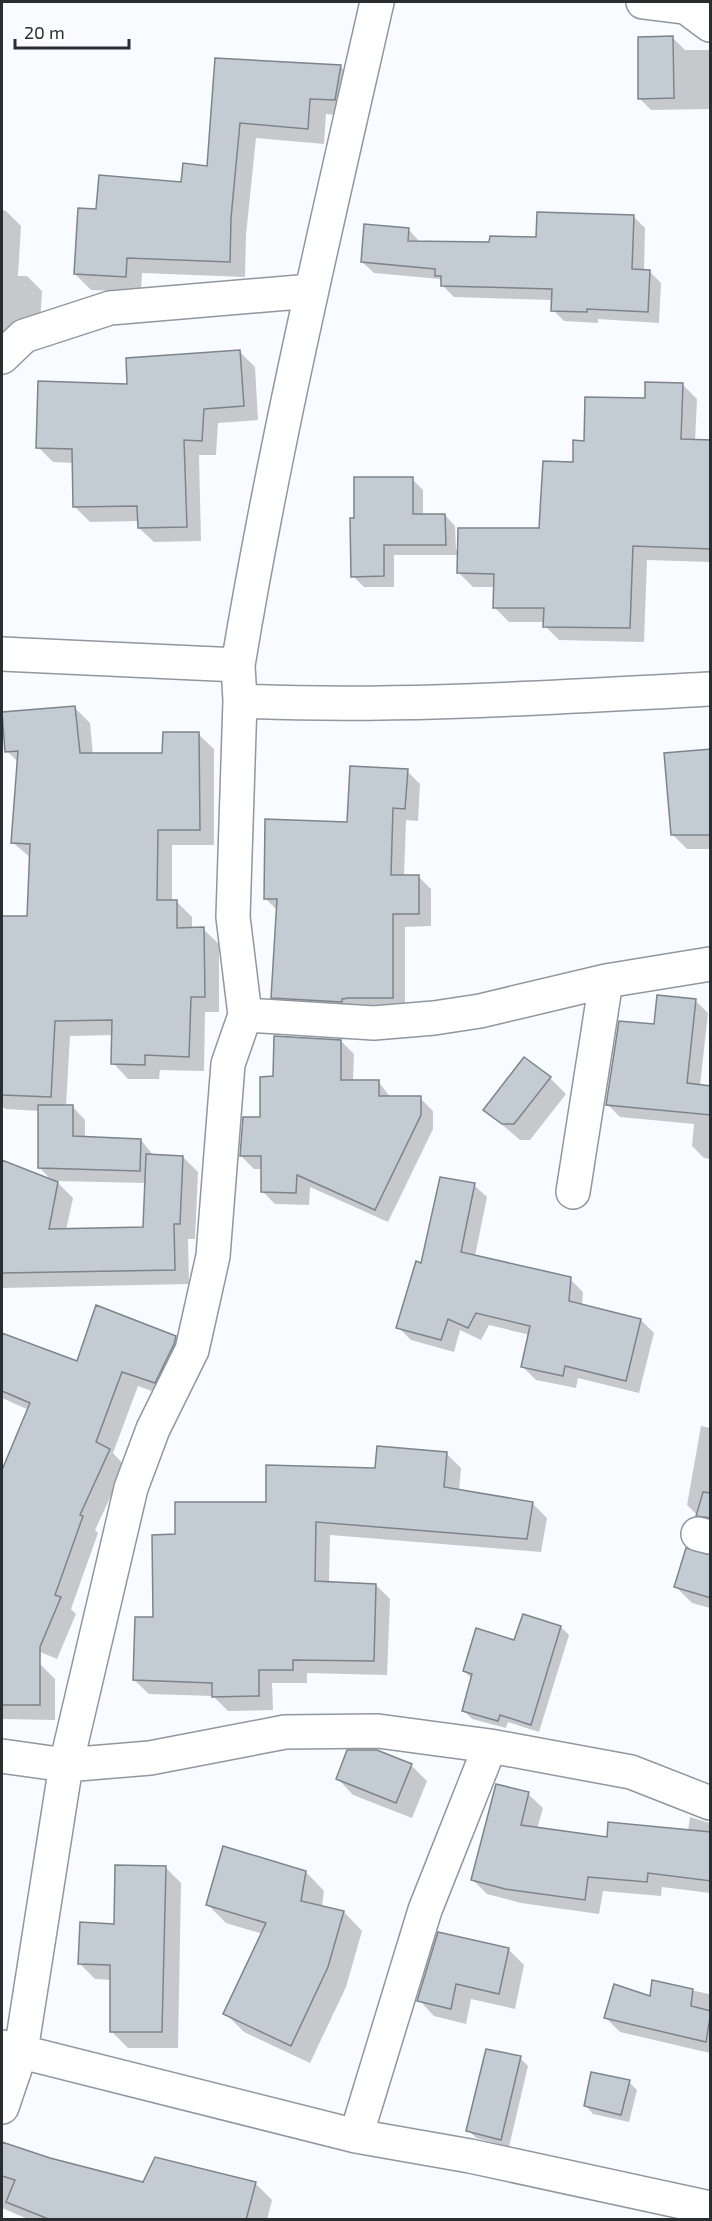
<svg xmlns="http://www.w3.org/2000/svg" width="712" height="2221" font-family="'Exo 2',sans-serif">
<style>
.shadow{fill:#0003;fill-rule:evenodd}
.building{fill:#c4ccd3;stroke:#7d848b;stroke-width:1.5}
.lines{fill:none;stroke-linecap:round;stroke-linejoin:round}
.minor-casing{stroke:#90979f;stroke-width:36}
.minor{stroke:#fff;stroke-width:33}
</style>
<rect width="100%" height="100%" fill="#f8fbff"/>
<path class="shadow" d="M673,38L685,50H710V109L651,110L639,98Z
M217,60L340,66L356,82L351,116L326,114L324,144L256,138L246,235L245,277L142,273L141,292L91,290L75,274L97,211L182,183L208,167Z
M2,210L6,211L21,226L18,276H27L42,291L40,326L2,356Z
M634,217L645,228L644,271H649L661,283L659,323L598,319V323L564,321L553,310V300L454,297L442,285L440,279L374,273L362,262L408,229L420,242L491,244L538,238Z
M240,352L255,367L258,420L218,423L216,455H199L201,541L154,542L139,528V521L90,522L75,507L74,463L53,462L38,447L129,385Z
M683,385L697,399L695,441H710V562L647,560L644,642L559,640L545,626V622H509L495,608V587H473L459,573V555H394V587H364L353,576L412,479L423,490V516L445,515L455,526L456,550L541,530L585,443L646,400Z
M75,708L90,723L93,755H164L198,734L214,749V845H172V901H176L192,917V929H203L219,944V1012H205L204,1071L160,1070L159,1079H128L113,1063V1035L70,1036L66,1106H72L85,1120V1138L141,1140L154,1156L183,1157L198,1172L195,1239H188L189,1284L2,1288V1162L53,1182L40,1168V1111L5,1109L2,1106V918H28L31,858L12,842L19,763L7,751ZM56,1181L147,1183L145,1228L66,1230L73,1198Z
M710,750V849H687L673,835Z
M407,771L420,784L418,821L406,820L404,876H418L431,889V926L405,927V1011L285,1010L272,997L277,910L265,898Z
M695,1000L708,1013L700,1086L710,1087V1159L704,1158L692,1146L694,1124L620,1117L607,1104L655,1026Z
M341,1041L354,1054L353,1081H378L391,1098H420L433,1111V1129L388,1222L310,1187L309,1205L275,1204L262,1191L263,1169H254L241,1156L262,1119L275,1078Z
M550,1078L566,1094L530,1140H520L485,1110Z
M474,1185L487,1197L475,1256L570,1279L583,1292L582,1306L641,1320L654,1333L639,1393L578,1378L576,1388L536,1380L523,1367L530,1335L489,1325L481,1340L460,1330L454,1352L411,1340L398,1327L422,1265Z
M2,1335L78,1363L175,1337L191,1352L170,1398L138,1386L113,1453L125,1466L95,1530L98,1533L71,1609L76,1614L57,1659L2,1636V1475L29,1410L2,1398Z
M701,1426L710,1428V1528L687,1505Z
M446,1453L461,1468L459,1491L533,1504L547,1518L541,1552L330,1535L329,1583L376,1585L390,1599L387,1675L307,1673V1683H272L273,1710L228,1711L213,1696L149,1694L134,1680L155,1619L176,1536L268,1503L377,1469Z
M710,1557V1608L692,1603L676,1587Z
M561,1627L569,1635L539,1732L508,1722L506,1728L472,1719L464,1711L472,1679L464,1671L515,1642Z
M2,1664H40L55,1679V1720L2,1719Z
M411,1765L427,1781L412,1818L353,1795L338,1779Z
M528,1794L543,1808L537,1829L608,1839L688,1831L690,1817L710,1823V1893L662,1887L661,1896L603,1891L599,1914L521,1903L487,1894L473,1880Z
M165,1867L181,1883L178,2048H128L112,2032V1980L95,1979L79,1963Z
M306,1872L324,1891L322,1907L344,1912L362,1931L346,1987L310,2063L244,2032L225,2013L263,1934L226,1923L207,1904Z
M508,1949L524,1965L515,2009L471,1999L466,2024L434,2016L419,2000Z
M653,1982L709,1994L710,1986V2053L620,2032L605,2017L651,1998Z
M520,2058L528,2066L509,2147L476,2138L468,2130Z
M629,2082L637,2090L629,2122L593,2114L585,2105Z
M2,2144L49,2160L117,2220H30L2,2208Z
M255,2183L272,2200L267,2220H136Z"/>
<path class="building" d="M673,36L674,98L638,99V37Z
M215,58L341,65L335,100L310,99L308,129L240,123L231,218L230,262L127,258L126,277L74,274L78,208L96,209L99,175L181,182L183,163L207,166Z
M537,212L634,215L632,269L650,270L648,312L587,309V312L551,311L552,289L441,286V276H435V269L361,262L364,224L409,228L408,241L489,242L490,236L536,237Z
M240,350L244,406L204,409L202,441L184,440L187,527L138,528L137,506L73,507L72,449L36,448L38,381L127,384L126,358Z
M645,382L683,383L681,439L711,440V549L633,546L630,628L543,627L544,608H493L494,574L457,573L458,528H539L543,461L573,462V440L584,441L585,397L645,398Z
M354,477H413V514H445L446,545H384V576L351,577L350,518H354Z
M75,706L80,753H162L163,732H199L200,830H158L157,900H177V928L204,927L205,997H191L189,1057L145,1055V1065L111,1064L112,1020L55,1021L51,1097L2,1095V916H27L30,844L11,843L18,751L5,752L2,712Z
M711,749V835H671L664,753Z
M350,766L408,769L405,809L393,808L391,875H419V914H393V998H348L342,999V1002L271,998L277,899H264L265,819L347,822Z
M657,995L696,999L687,1083L711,1086V1115L606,1105L619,1021L654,1024Z
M274,1036L341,1040V1080H379V1096H421V1115L375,1210L297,1175L296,1193L261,1192V1156H240L243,1117H260V1077L273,1076Z
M524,1057L551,1077L514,1124H502L483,1110Z
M38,1105H73V1136L141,1139L140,1171L38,1168Z
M146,1154L183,1156L180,1224H174L175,1270L2,1273V1160L58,1182L49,1229L143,1227Z
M440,1177L475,1183L461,1252L571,1277L569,1301L641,1319L626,1381L565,1366L563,1376L521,1367L530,1326L476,1313L468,1328L448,1319L441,1340L396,1328L416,1261L421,1263Z
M96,1305L176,1336L174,1344L155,1383L122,1372L96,1442L110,1449L80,1515L83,1516L55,1595L61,1597L40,1647V1705H2V1470L30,1403L2,1391V1333L77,1361Z
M377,1446L447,1452L444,1487L533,1502L527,1539L316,1522L315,1581L376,1584L374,1661L293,1660V1670H259V1696L212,1697V1683L133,1680L135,1617H153L152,1535L175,1534V1502H266V1465L375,1468Z
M703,1492L711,1493V1518L696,1516Z
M686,1548L711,1555V1598L674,1587Z
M523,1614L561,1626L531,1725L500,1715L498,1721L462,1711L472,1674L463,1671L476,1628L514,1640Z
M347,1750H377L412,1764L396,1803L336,1779Z
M496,1784L529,1792L521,1825L607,1837L608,1822L711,1832V1881L648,1873L647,1882L588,1877L585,1900L505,1889L471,1880Z
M223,1846L306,1871L301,1901L344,1911L328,1967L291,2046L223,2014L266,1923L206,1905Z
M115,1865L166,1866L162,2032H110V1965L78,1964L80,1922L114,1924Z
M438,1932L509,1948L499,1994L456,1984L451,2009L417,2001Z
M652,1980L693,1989L691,2006L711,2011L706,2042L604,2018L614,1984L650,1996Z
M486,2049L521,2056L501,2140L466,2131Z
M591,2072L630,2080L621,2115L584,2106Z
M2,2142L50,2158L143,2182L155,2157L256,2182L246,2220H51L6,2202L15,2180L2,2176Z"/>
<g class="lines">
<defs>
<path id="minor" d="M643,2L683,7
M679,2L710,25
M2,357L24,336L110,308L311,291
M2,654L238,665L240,701L233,917L245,1015L228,1064L213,1256L192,1350L153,1429L131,1488L66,1765L150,1758L285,1732L378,1731L490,1746L631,1772L710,1803
M238,665C275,442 327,222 377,2
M240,701C397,708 554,697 710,689
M245,1015L374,1023L434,1018L480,1011L606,981L710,964
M573,1192L606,981
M698,1534L710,1537
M2,1756L66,1765L21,2051L2,2107
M2,2047L356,2136L470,2156L710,2208
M356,2136L425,1910L490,1746"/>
</defs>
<use href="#minor" class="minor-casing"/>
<use href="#minor" class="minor"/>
</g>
<rect width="712" height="2221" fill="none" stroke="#2b2e31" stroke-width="6"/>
<path d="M15 39v9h114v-9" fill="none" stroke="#2b2e31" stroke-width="3"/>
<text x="24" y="39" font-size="18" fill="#2b2e31" stroke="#ffffff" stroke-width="4.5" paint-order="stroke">20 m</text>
</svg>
